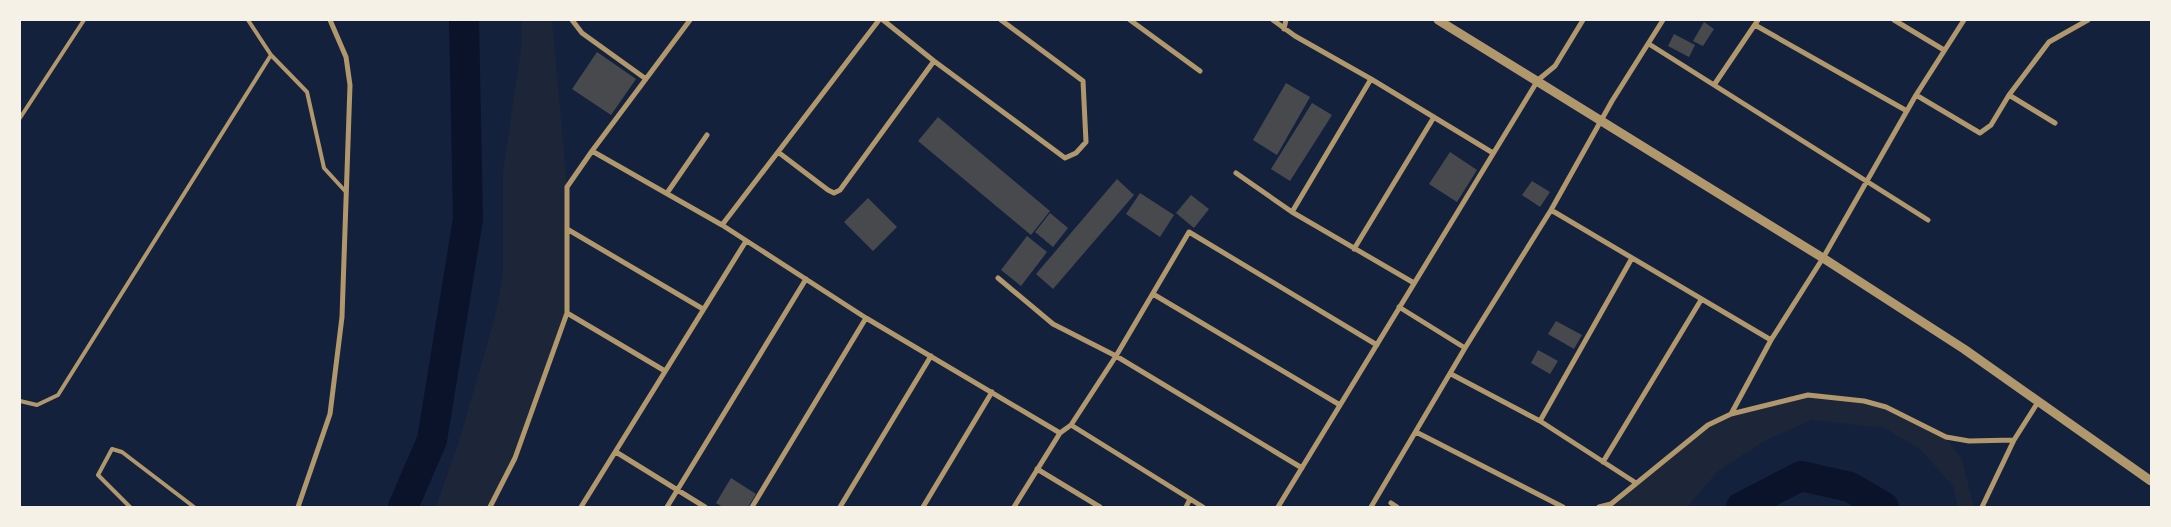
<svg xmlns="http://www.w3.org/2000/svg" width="2171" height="527" font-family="'IBM Plex Sans',sans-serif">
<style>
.green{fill:#1d2539}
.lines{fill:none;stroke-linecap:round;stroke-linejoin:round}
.river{stroke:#0b132b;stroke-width:30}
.building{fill:#48494c}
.service{stroke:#b1986c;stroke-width:4}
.minor{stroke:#b1986c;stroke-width:5}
.tertiary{stroke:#b1986c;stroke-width:9}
</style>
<rect width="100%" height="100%" fill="#14213d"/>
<path class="green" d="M522,20H552L567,187V313L515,458L490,507H436L460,438L495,317L503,274V172L521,49Z
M1808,395L1864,401L1886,407L1946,437L1962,460L1974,507H1958L1953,486L1919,448L1884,428L1812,420L1766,440L1718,471L1687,507H1608L1708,425L1731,414Z"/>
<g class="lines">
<path class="river" d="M403,507L432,440L468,219L464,20
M1741,507L1801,476L1850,487L1884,507"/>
</g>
<path class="building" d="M1704,22L1714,29L1703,46L1693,41Z
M1674,34L1695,45L1689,57L1668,46Z
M597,52L636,79L611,115L572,89Z
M1286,83L1310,97L1277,155L1253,140Z
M1312,103L1332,115L1290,181L1271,169Z
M938,117L1050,211L1031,235L918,141Z
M1450,152L1477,170L1457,202L1429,184Z
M1117,179L1134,195L1053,289L1036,274Z
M1532,181L1550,192L1540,207L1522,195Z
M1140,193L1174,215L1160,237L1126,214Z
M1191,195L1209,209L1194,228L1176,213Z
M868,198L897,227L873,251L844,222Z
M1050,213L1068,228L1053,247L1035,232Z
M1027,236L1047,252L1021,286L1001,270Z
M1556,321L1582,335L1574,349L1548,334Z
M1538,350L1558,361L1550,374L1531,363Z
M731,478L756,494L748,507H723L716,503Z"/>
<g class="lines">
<path class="service" d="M248,20L271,55L307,92L324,168L346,192
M20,118L84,20
M20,401L37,405L58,395L271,55
M130,507L98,475L112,449L122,452L194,507"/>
<path class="minor" d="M572,20L582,33L646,79
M883,20L934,61L1065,158L1076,153L1086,142L1083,81L1001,20
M1130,20L1200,71
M1273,20L1295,36L1371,79L1493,153
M1894,20L1944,50
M1755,25L1907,111
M1284,29L1286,20
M1649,44L1928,220
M1714,85L1758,20
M1916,95L1980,133L1991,125L2009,95L2049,42L2088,20
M2009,95L2055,123
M592,151L722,225L866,318L1060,433L1071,425L1203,507
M778,152L828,190L834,193L840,190L934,61
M1236,173L1292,212L1414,283
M667,193L707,135
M1551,210L1771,340
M1292,212L1371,79
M722,225L879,20
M567,229L703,309
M1354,249L1434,117
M998,278L1053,324L1116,356L1302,468
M1153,294L1340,405
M1399,307L1465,348
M567,313L665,371
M1451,374L1540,421L1636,483
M1731,414L1771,340L1823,258L1916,95L1964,20
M1540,421L1632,258
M1071,425L1116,356L1189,232L1377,345
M1416,432L1563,507
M616,452L705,507
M1603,462L1701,300
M1037,469L1100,507
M1391,503L1397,507
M298,507L330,414L342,317L350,85L346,57L330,20
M490,507L515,458L567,313V187L592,151L690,20
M581,507L746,241
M667,507L806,279
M752,507L866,318
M840,507L931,356
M923,507L992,392
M1014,507L1060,433
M1186,507L1190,499
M1278,507L1538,80L1555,66L1583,20
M1371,507L1465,348L1551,210L1612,101L1663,20
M1599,507L1611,504L1708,425L1731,414L1808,395L1864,401L1886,407L1946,437L1969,441L2014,440L2038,402
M1982,507L2014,440"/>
<path class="tertiary" d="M1438,20L1823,258L1964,349L2151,481"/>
</g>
<rect width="2171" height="527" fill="none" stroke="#f6f1e7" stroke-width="42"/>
</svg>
